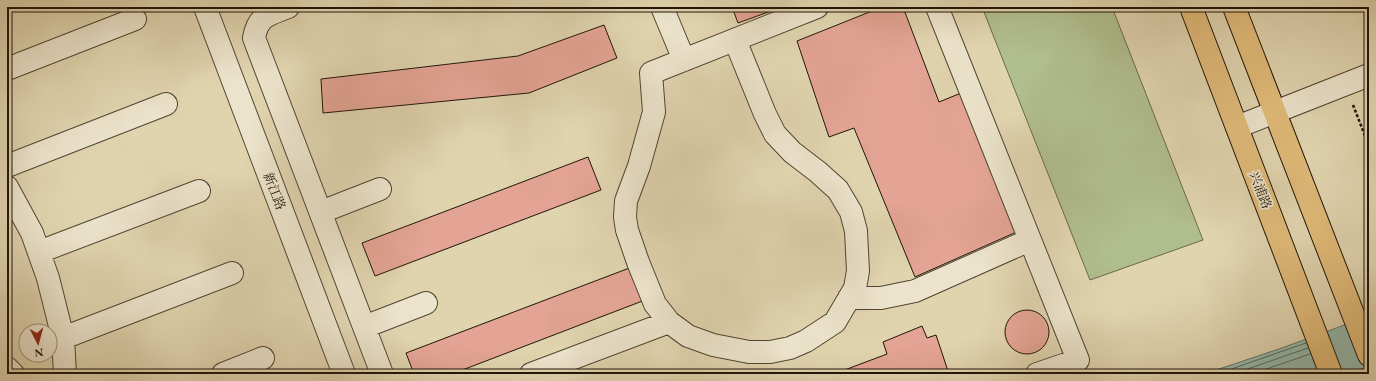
<svg xmlns="http://www.w3.org/2000/svg" width="1376" height="381" font-family="'EB Garamond','Noto Serif SC',serif">
<style>
.green{fill:#b0bd8c;stroke:#68694a}
.water{fill:#94b8ab;stroke:#66776a}
.lines{fill:none;stroke-linecap:round;stroke-linejoin:round}
.shore{stroke:#5a665a;stroke-width:1}
.building{fill:#e3a495;stroke:#201508}
.minor-casing{stroke:#504532;stroke-width:24}
.major-casing{stroke:#201508;stroke-width:24}
.path{stroke:#201508;stroke-width:2.5;stroke-dasharray:3 2;stroke-linecap:butt}
.minor{stroke:#ebe3cb;stroke-width:22}
.major{stroke:#e0ba78;stroke-width:22}
.labels{text-anchor:middle;stroke-width:3.5;stroke-linejoin:round;paint-order:stroke}
.street-label{font-size:13px;fill:#201508;stroke:#ebe3cb}
</style>
<rect width="100%" height="100%" fill="#e0d4af"/>
<filter id="stains"><feTurbulence type="fractalNoise" baseFrequency=".005" numOctaves="4"/><feColorMatrix values="0 0 0 0 .2 0 0 0 0 .09 0 0 0 0 .02 0 0 0 .5 -.17"/></filter>
<radialGradient id="worn" r=".72"><stop offset=".6" stop-color="#630" stop-opacity="0"/><stop offset="1" stop-color="#630" stop-opacity=".3"/></radialGradient>
<path class="green" d="M982,7H1112L1203,240L1090,280Z"/>
<path class="water" d="M1369,316V366L1348,374H1204L1279,349Z"/>
<g class="lines">
<path class="shore" d="M1217,374L1306,343
M1233,374L1308,348
M1252,374L1310,354"/>
</g>
<path class="building" d="M732,7H782L738,23Z
M882,7H903L939,102L966,91L1021,230L915,277L854,128L829,137L797,41Z
M604,25L617,58L529,93L323,113L321,79L518,56Z
M588,157L601,190L375,276L362,243Z
M632,267L645,300L452,374H414L406,353Z
M1005 332a22 22 0 1 1 44 0a22 22 0 1 1-44 0Z
M922,326L927,338L936,335L948,371L938,374H834L887,354L883,342Z"/>
<g class="lines">
<defs>
<path id="minor" d="M205,7L344,374
M288,7C269,15 258,15 254,38L382,374
M662,7L684,60
M937,7L1078,360L1037,374
M735,40L765,114L775,134L792,152L818,172L838,190L851,212L856,231L858,271L855,288L835,322L806,341L790,348L770,352H749L713,345L688,336L669,322L655,304L638,262L627,230L625,217L626,201L639,166L654,112L651,73L817,7
M7,69L135,19
M1237,127L1369,75
M7,166L166,104
M7,187L32,233L48,278L63,338L65,374
M321,212L380,189
M39,252L199,191
M849,298H881L915,291L1030,240
M364,327L426,303
M63,338L232,273
M7,368L13,374
M223,374L263,358
M531,374L669,322"/>
<path id="major" d="M1191,7L1331,374
M1234,7L1369,355"/>
</defs>
<use href="#minor" class="minor-casing"/>
<use href="#major" class="major-casing"/>
<path class="path" d="M1353,105L1369,146
M1367,255L1369,253"/>
<use href="#minor" class="minor"/>
<use href="#major" class="major"/>
</g>
<g class="labels">
<g class="street-label">
<text transform="translate(1261 190) rotate(69)" y="5">兴浦路</text>
<text transform="translate(275 191) rotate(69)" y="5">新江路</text>
</g>
</g>
<rect width="1376" height="381" fill="none" stroke="#e0d4af" stroke-width="24"/>
<rect x="8" y="8" width="1360" height="365" fill="none" stroke="#201508" stroke-width="2"/>
<rect x="12" y="12" width="1352" height="357" fill="none" stroke="#201508"/>
<g transform="translate(38 343) rotate(174)"><circle r="19" fill="#ebe3cb" stroke="#9a917d"/>
<path d="M0-3L7 15L0 10L-7 15Z" fill="#8f2418"/>
<text y="-6" font-size="11" font-weight="bold" text-anchor="middle" fill="#201508">N</text>
</g>
<rect width="100%" height="100%" filter="url(#stains)"/>
<rect width="100%" height="100%" fill="url(#worn)"/>
</svg>
